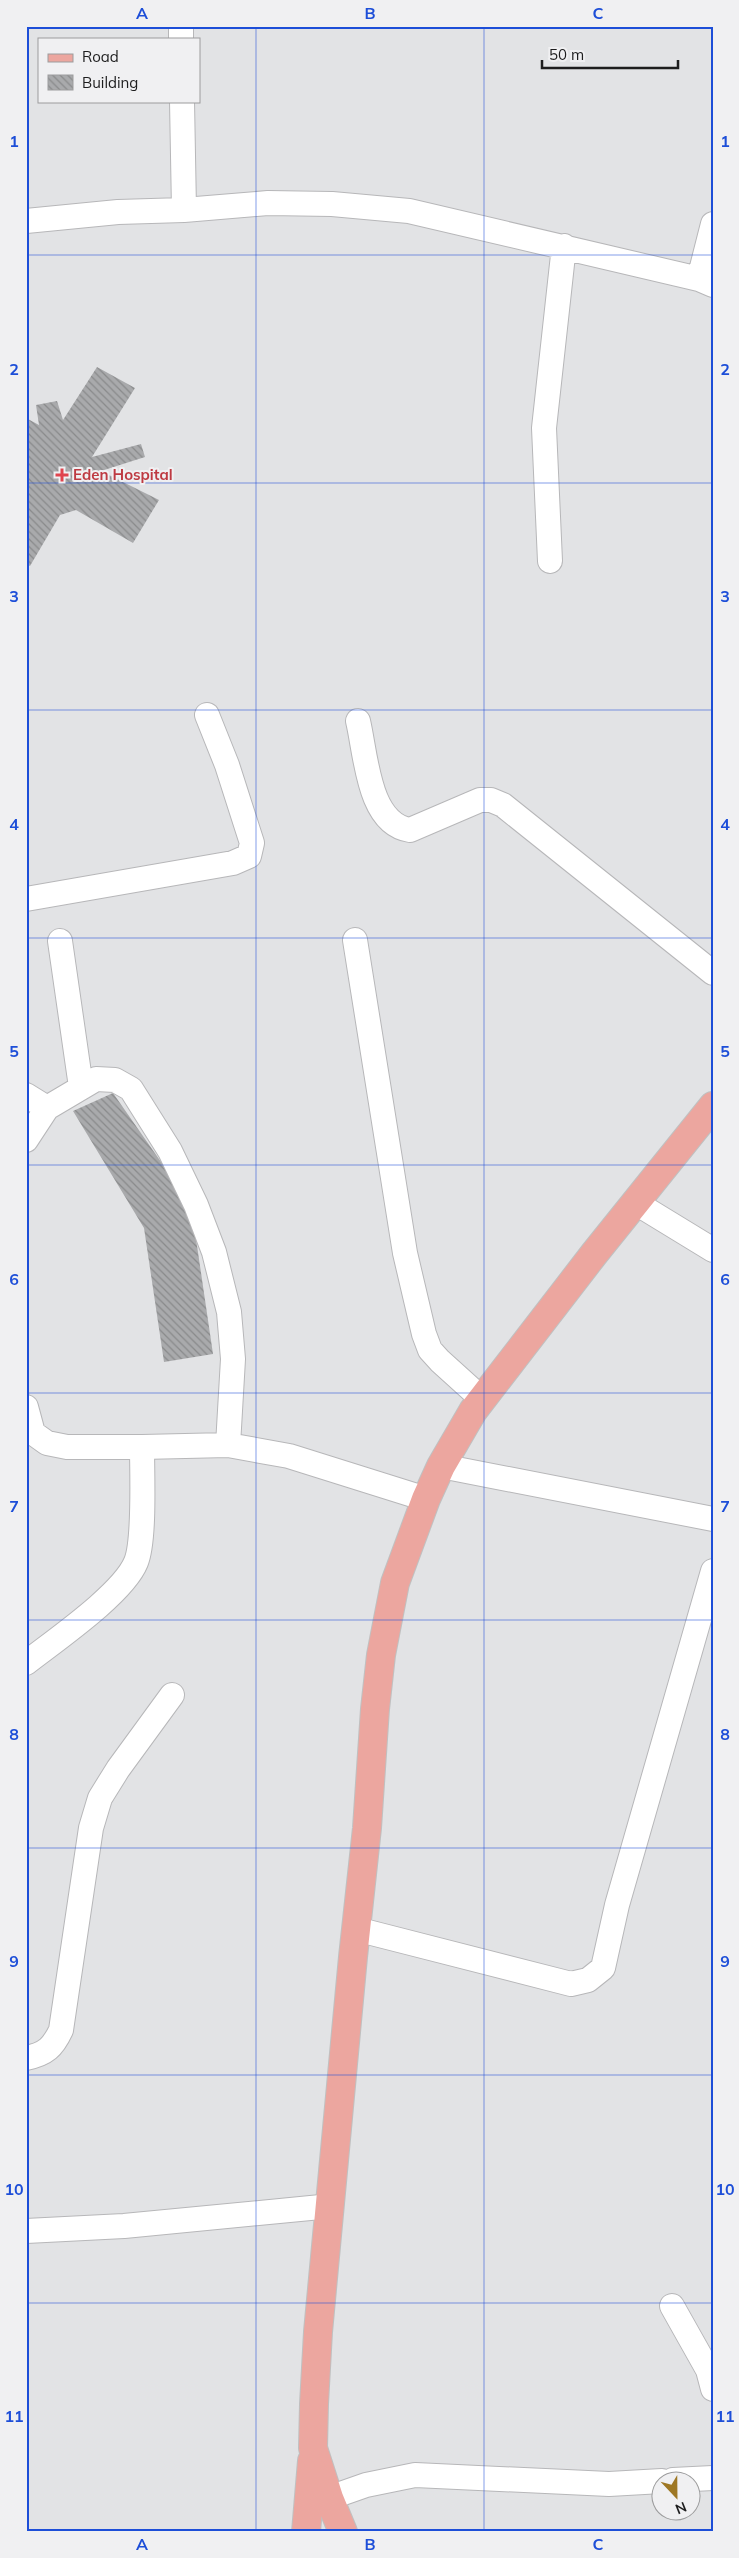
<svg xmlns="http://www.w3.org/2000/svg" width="739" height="2558" font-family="Mulish,sans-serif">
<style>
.building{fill:url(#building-back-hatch)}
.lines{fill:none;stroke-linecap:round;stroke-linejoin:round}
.minor-casing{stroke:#b7b7b9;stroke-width:26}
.major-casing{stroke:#c0c0c0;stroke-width:30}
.minor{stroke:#fff;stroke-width:24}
.major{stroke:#eca69f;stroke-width:28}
.grid{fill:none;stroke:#1d4ed8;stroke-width:1;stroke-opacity:0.55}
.health-dot{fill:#e0444e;stroke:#f0f0f2;stroke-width:2}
.labels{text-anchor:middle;stroke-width:4;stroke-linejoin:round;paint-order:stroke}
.health-label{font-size:15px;font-weight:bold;fill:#be3a42;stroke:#f0f0f2;text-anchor:start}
.neatline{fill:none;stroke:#1d4ed8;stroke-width:2}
.grid-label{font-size:16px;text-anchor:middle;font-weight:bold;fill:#1d4ed8}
</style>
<defs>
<pattern id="building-back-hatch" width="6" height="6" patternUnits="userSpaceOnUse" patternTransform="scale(1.25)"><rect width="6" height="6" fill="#a9aaac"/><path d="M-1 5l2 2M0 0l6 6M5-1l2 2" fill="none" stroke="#898a8b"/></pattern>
</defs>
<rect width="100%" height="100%" fill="#e2e3e5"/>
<path class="building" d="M97,367L135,388L92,457L141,444L145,457L101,471L159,500L133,543L76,510L60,515L30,566L26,564V418L39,425L36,405L57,401L63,420Z
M113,1093L191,1205L213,1354L164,1362L144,1228L73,1111Z"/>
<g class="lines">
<defs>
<path id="minor" d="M181,26V39
M182,101L184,210
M26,221L118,212L184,210L268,203L332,204L409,211L699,279L713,285
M699,279L713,224
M550,561L544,428L564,246
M358,721C366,754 368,824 410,830L480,800H491L503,805L713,973
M26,899L233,863L249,856L252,843L227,765L207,715
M355,940L405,1253L424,1334L430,1350L440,1361L482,1399
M60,941L81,1087
M26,1095L47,1108
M26,1140L47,1108L96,1079L115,1080L131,1089L170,1151L196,1205L214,1252L229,1312L233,1359L228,1445
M636,1203L713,1250
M26,1407L33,1433L47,1443L67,1447H142L228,1445L289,1456L426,1499
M441,1466L713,1519
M26,1663C54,1641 123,1594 136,1562C145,1540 142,1474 142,1447
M356,1929L571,1984L588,1980L603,1968L617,1905L713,1571
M26,2058C46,2054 53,2047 61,2030L91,1828L100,1798L118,1769L172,1695
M26,2231L124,2226L331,2206
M672,2306L708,2370L713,2389
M673,2480L713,2478
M329,2498L366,2485L415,2475L609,2484L662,2481"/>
<path id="major" d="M306,2532L312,2461
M343,2532L329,2498L313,2448L314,2404L318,2332L353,1957L367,1828L375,1709L381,1655L395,1583L426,1499L441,1466L473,1411L594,1254L713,1106"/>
</defs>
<use href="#minor" class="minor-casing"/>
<use href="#major" class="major-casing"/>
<use href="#minor" class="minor"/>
<use href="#major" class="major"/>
</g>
<path class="grid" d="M256,26V2532M484,26V2532M26,255H713M26,483H713M26,710H713M26,938H713M26,1165H713M26,1393H713M26,1620H713M26,1848H713M26,2075H713M26,2303H713"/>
<path class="health-dot" d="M59.5 467.5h5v5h5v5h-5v5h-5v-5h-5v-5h5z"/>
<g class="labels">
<g class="health-label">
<text x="73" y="480">Eden Hospital</text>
</g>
</g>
<rect width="739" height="2558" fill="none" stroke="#f0f0f2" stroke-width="55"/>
<rect x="38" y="38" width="162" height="65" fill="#f0f0f2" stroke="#9c9c9d"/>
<rect x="48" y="54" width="25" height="8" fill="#eca69f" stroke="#9c9c9d"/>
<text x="82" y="62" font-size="15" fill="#1d1d1e">Road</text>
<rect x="48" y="75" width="25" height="15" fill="url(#building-back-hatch)" stroke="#9c9c9d"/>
<text x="82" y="88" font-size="15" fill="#1d1d1e">Building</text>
<g transform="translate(676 2496) rotate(158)"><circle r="24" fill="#f0f0f2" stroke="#9c9c9d"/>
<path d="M0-4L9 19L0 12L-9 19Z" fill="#9e7724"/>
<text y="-8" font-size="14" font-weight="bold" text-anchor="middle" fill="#1d1d1e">N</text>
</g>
<path d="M542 60v8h136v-8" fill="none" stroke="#1d1d1e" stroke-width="2.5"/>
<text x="549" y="60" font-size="15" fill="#1d1d1e" stroke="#f0f0f2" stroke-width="4" paint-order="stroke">50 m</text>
<rect x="28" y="28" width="684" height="2502" class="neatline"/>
<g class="grid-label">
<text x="142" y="19">A</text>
<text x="370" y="19">B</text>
<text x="598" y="19">C</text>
<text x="14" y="147">1</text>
<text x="725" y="147">1</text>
<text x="14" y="375">2</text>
<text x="725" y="375">2</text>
<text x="14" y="602">3</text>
<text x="725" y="602">3</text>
<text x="14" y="830">4</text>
<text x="725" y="830">4</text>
<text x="14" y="1057">5</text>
<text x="725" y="1057">5</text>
<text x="14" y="1285">6</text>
<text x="725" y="1285">6</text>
<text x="14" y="1512">7</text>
<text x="725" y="1512">7</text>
<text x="14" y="1740">8</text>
<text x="725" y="1740">8</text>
<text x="14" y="1967">9</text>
<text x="725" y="1967">9</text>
<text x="14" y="2195">10</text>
<text x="725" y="2195">10</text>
<text x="14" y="2422">11</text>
<text x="725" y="2422">11</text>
<text x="142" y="2550">A</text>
<text x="370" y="2550">B</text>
<text x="598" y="2550">C</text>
</g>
</svg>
